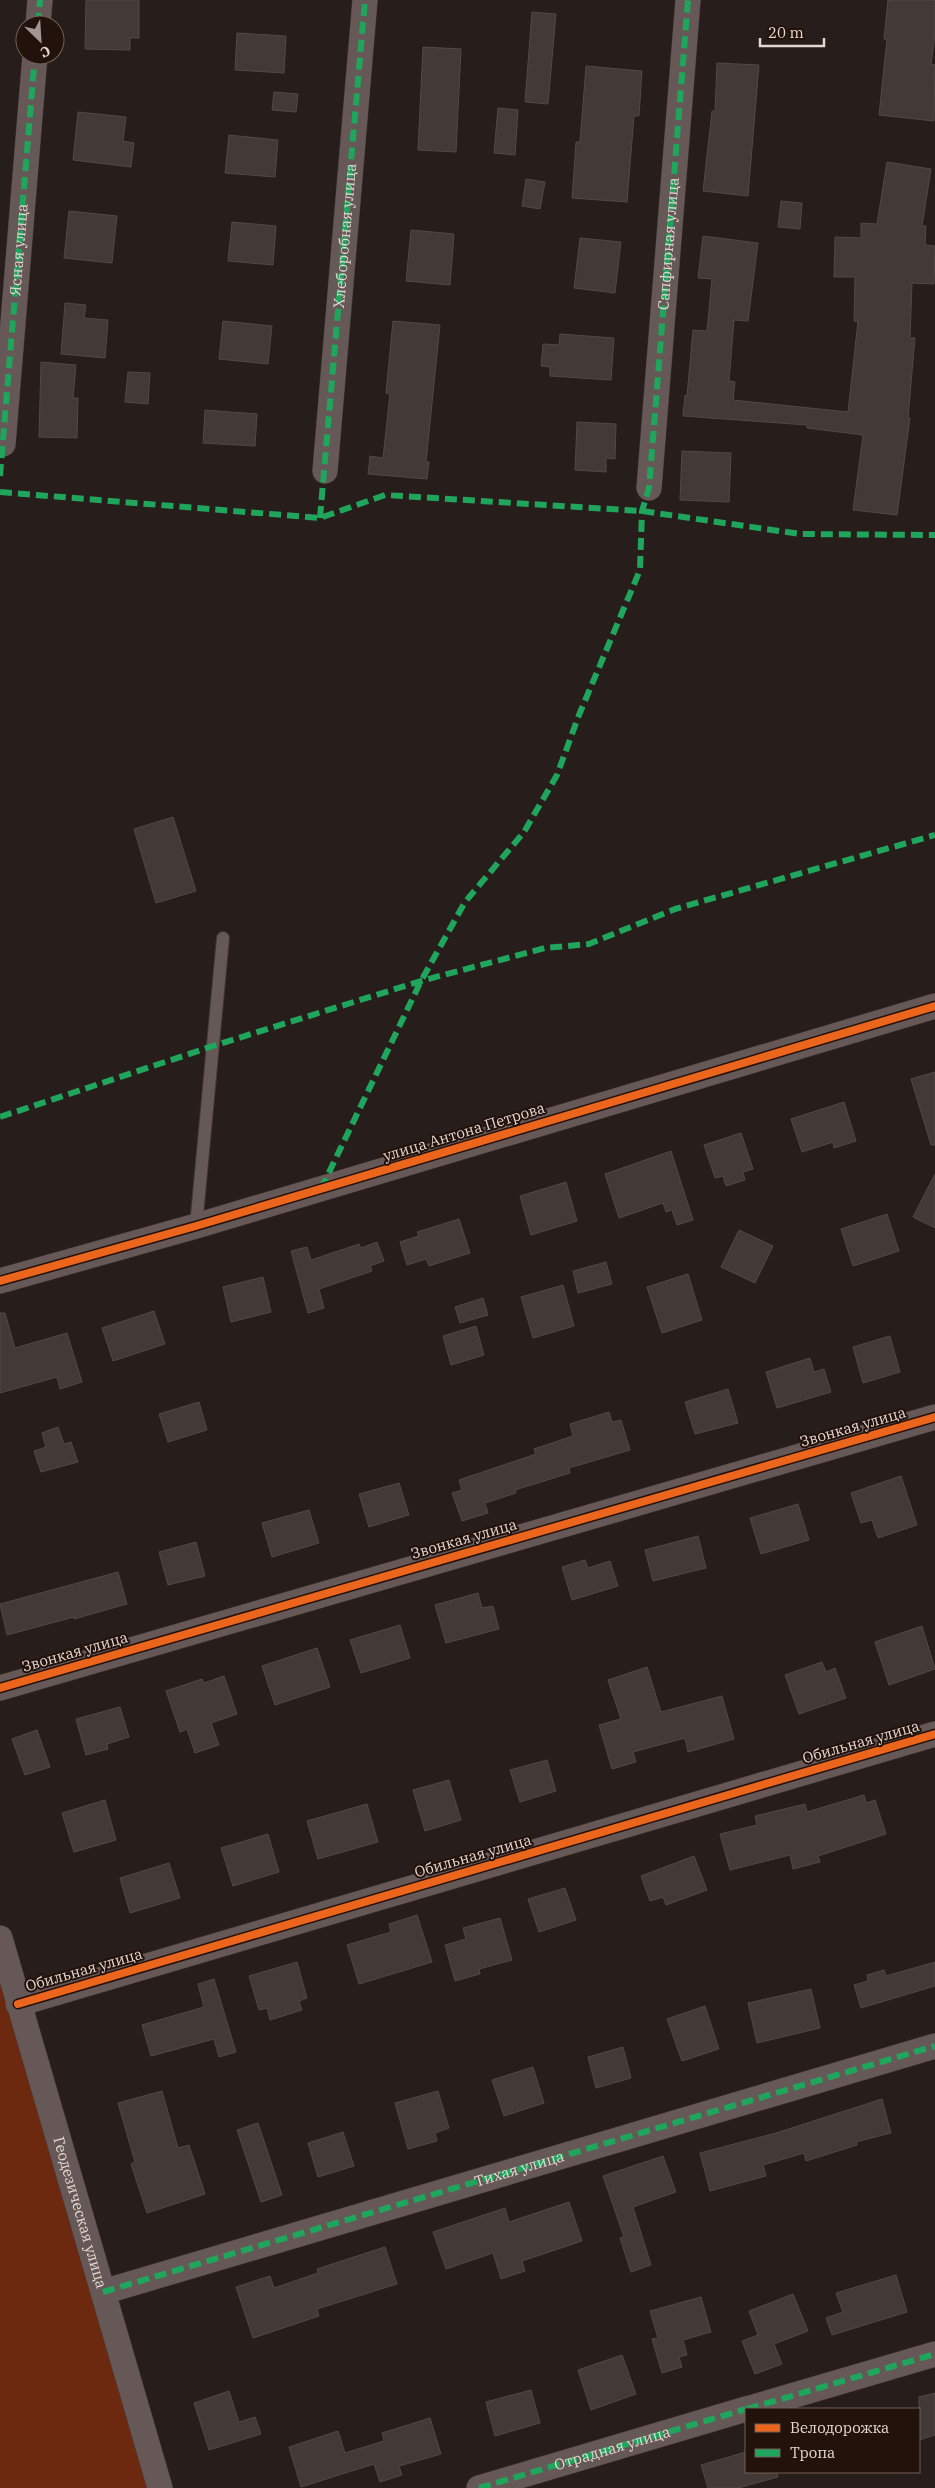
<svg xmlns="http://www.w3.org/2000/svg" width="935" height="2488" font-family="'IBM Plex Serif',serif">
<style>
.forest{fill:#6d2910}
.building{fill:#433a38;stroke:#524946}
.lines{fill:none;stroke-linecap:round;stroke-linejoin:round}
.service-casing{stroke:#413835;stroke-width:14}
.minor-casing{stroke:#413835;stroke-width:26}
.service{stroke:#655856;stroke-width:12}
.minor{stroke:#655856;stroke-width:25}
.quiet{stroke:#20a55d;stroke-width:6;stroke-dasharray:12 6;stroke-linecap:butt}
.cycleway-casing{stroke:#23110b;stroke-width:11}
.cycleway{stroke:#eb651d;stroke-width:8}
.labels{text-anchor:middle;stroke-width:4;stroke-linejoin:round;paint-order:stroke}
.street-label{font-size:15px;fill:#e4d7d2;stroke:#23110b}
</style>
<rect width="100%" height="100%" fill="#271d1a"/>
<path class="forest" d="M0,1983L151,2488H0Z"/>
<path class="building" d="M86,0H139V38H130V50L85,49Z
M888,0H935V35L931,64L935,65L934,121L879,115L887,39H884Z
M532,12L556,14L548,104L525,102Z
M237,33L286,36L284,73L235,70Z
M423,47L461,49L456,152L418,150Z
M717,63L759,65L748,196L703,191L712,111H715Z
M586,66L642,71L639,116H634L627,202L572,198L576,142H580Z
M274,92L298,94L296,112L272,110Z
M498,108L518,110L515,155L494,153Z
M78,112L126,117L123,141L134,143L131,167L73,160Z
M229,135L278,140L275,177L225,173Z
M887,162L931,169L922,226H926L925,245L935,246L934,284L912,283L910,338H915L908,418H910L897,515L853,510L863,435L807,428V425L683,416L685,395L687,396L693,330L707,331L712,279L698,278L703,236L758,243L748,321L734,320L729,381L735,382L733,400L848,412L858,321H854L855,277H834L835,237L861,238V223L877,224Z
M526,179L545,182L540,209L522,206Z
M781,201L802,203L800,229L778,227Z
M69,211L117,216L112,263L64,258Z
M232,222L276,226L273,265L228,261Z
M411,230L454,234L450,285L406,281Z
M580,238L621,242L615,293L574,288Z
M65,303L86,305L84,318L108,320L105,358L61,354Z
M223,321L272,326L268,364L219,359Z
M393,321L440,325L426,462H429L427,479L368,474L370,456L383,458L390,394L386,393Z
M560,334L614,338L611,380L550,376V367L541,366L543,344L559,345Z
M41,362L76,365L73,398H78L77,438L39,437Z
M128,372L150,373L148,404L125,402Z
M205,410L257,414L255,446L203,443Z
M577,422L616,424L615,459L606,458V472L575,470Z
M682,451L731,453L729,502L680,500Z
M173,817L196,891L156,903L134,829Z
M935,1072V1145H931L911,1079Z
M844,1102L856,1141L834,1148L833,1142L802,1152L791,1119Z
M741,1133L753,1169L743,1172L745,1180L726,1186L723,1176L715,1178L704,1145Z
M671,1151L693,1220L677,1225L672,1210L666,1212L663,1203L619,1218L605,1174Z
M935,1174V1228L913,1217Z
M566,1182L577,1221L531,1235L520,1196Z
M887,1214L899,1251L853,1266L841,1229Z
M459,1219L470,1253L429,1266L426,1259L407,1265L400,1242L419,1236L417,1232Z
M739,1230L773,1246L755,1283L721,1267Z
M377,1242L384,1261L370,1266L372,1271L319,1289L324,1308L308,1313L291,1251L307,1247L311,1260L359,1244L361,1248Z
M606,1262L612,1284L578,1293L573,1271Z
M688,1274L702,1320L662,1333L647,1287Z
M263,1277L271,1312L231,1322L223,1287Z
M563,1285L574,1326L533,1338L521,1297Z
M483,1298L488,1315L460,1323L455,1307Z
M154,1311L165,1344L113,1361L102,1328Z
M0,1313H5L15,1348L67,1333L82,1382L60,1389L57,1377L0,1393Z
M476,1326L484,1355L451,1365L443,1336Z
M890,1336L900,1372L863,1383L853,1347Z
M810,1358L814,1372L824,1369L831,1392L777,1408L766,1372Z
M728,1389L738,1423L695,1434L685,1402Z
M199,1402L207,1430L168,1442L159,1414Z
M609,1412L612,1422L621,1420L630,1450L569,1468L570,1473L515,1490L516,1493L485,1503L488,1513L462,1521L452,1493L462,1490L459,1480L536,1454L534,1449L573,1436L570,1424Z
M58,1427L64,1444L71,1442L78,1462L41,1472L34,1451L46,1447L42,1433Z
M901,1476L917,1525L878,1538L872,1520L861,1523L851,1493Z
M399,1483L409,1515L369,1527L359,1494Z
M798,1504L809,1540L761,1554L750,1518Z
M309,1510L319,1543L272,1557L262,1523Z
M698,1536L706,1568L653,1581L645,1550Z
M196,1542L205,1576L168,1585L159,1552Z
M585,1560L588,1568L610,1561L618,1586L572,1600L562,1567Z
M118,1572L127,1604L74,1619V1617L7,1635L0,1604Z
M478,1593L482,1608L493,1606L499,1629L446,1643L435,1605Z
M400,1625L410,1658L361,1673L350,1640Z
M922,1626L935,1669L889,1685L875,1642Z
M317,1648L330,1687L275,1705L262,1666Z
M822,1662L826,1672L835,1668L846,1698L799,1714L785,1675Z
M647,1667L661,1712L722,1696L734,1739L688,1752L685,1738L633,1752L636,1762L612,1769L599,1725L621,1719L608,1680Z
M224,1676L237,1714L211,1723L219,1745L195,1753L187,1729L180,1732L166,1691L202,1679L204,1683Z
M120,1707L129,1737L107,1744L108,1749L86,1755L76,1719Z
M37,1730L50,1767L25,1775L12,1739Z
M547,1760L556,1791L520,1802L510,1770Z
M449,1780L461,1820L425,1831L413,1790Z
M864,1795L866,1803L875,1800L886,1834L818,1856L820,1862L793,1869L790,1855L730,1870L720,1834L757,1825L755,1816L805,1804L807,1812Z
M105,1800L116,1840L74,1852L62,1813Z
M367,1804L378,1842L318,1859L307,1821Z
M268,1834L279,1872L233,1886L221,1848Z
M694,1856L707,1890L666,1905L663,1897L650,1901L641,1876Z
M169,1863L180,1898L130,1913L120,1878Z
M565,1888L576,1920L539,1932L528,1899Z
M417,1915L432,1962L359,1984L347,1945L391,1932L389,1924Z
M500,1918L512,1960L479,1969L480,1974L455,1981L445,1945L466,1939L463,1928Z
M297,1962L307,1998L299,2001L302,2010L270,2020L267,2008L259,2010L249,1976Z
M935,1962V1986L861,2008L854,1985L868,1981L867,1975L884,1970L886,1976Z
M214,1979L236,2052L219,2057L214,2039L151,2056L142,2025L204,2007L198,1984Z
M811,1989L820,2028L757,2043L748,2003Z
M705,2006L719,2049L682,2061L667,2019Z
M623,2047L631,2078L596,2088L588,2057Z
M533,2067L544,2103L504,2116L492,2080Z
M162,2091L178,2148L189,2145L205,2194L147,2213L131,2164L135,2162L118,2103Z
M438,2091L449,2128L435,2133L437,2141L408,2149L395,2103Z
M882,2099L891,2133L856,2142L857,2145L806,2161L804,2153L763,2165L766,2176L710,2191L700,2153L776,2133Z
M258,2123L282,2195L261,2202L237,2130Z
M343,2132L354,2166L318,2177L308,2143Z
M663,2156L676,2192L633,2207L651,2265L631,2272L620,2238L624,2237L603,2176Z
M569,2202L582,2241L522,2261L525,2271L501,2279L493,2253L446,2269L433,2232L505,2208L509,2222Z
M385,2247L397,2284L317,2309L319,2316L253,2338L236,2287L270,2276L274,2288L318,2273L317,2269Z
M896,2275L907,2312L832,2335L826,2318L843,2312L836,2293Z
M793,2294L808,2331L774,2344L782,2364L755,2374L742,2341L758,2335L749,2311Z
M701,2297L711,2332L683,2340L687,2355L679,2357L682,2367L662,2373L652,2339L658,2338L650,2311Z
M622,2355L636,2394L591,2410L578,2370Z
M531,2390L540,2423L495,2436L486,2402Z
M229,2391L239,2422L255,2417L261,2434L209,2450L194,2403Z
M935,2393V2435L919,2440V2397Z
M430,2418L441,2454L399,2466L402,2475L380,2482L374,2464L301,2487L289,2447L338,2431L345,2453L384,2441L382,2433Z
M746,2452V2472H777L778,2477L738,2488H708L701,2465Z"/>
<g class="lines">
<defs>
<path id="service" d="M196,1226L223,938"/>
<g id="minor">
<path d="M38,25L40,0"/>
<path id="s1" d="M3,444L35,55"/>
<path id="s2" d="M325,471L365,0"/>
<path id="s3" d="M649,488L688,0"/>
<path d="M0,1281L196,1226L935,1006"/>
<path d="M0,1688L935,1417"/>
<path id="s4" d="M0,1938L160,2488"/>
<path d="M18,2004L935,1734"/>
<path id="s5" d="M103,2292L935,2046"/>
<path d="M747,2409L935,2354"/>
<path id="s6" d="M479,2488L746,2409"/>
</g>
</defs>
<use href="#service" class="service-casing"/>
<use href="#minor" class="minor-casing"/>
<use href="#service" class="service"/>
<use href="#minor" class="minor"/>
<path class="quiet" d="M38,25L40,0
M0,476L35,55
M0,492L320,518L385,495L642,511L800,534L935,535
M320,518L365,0
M0,1117L213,1046L421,981L545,948L589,944L675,909L935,835
M321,1189L421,981L465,902L524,832L557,775L579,715L640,570L642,511L649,488L688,0
M103,2292L935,2046
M747,2409L935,2354
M479,2488L746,2409"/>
<defs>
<path id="cycleway" d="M0,1281L196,1226L935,1006
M0,1688L935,1417
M18,2004L935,1734"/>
</defs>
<use href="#cycleway" class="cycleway-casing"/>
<use href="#cycleway" class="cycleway"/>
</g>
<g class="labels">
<g class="street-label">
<text dy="5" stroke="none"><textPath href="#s2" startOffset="236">Хлеборобная улица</textPath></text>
<text dy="5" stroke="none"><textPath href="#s3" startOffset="245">Сапфирная улица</textPath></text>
<text dy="5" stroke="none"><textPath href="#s1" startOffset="195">Ясная улица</textPath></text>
<text transform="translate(464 1132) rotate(-17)" y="5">улица Антона Петрова</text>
<text transform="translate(853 1427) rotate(-16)" y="5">Звонкая улица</text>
<text transform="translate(464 1539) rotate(-16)" y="5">Звонкая улица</text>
<text transform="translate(75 1652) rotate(-16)" y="5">Звонкая улица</text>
<text transform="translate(861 1742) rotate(-16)" y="5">Обильная улица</text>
<text transform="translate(473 1856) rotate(-16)" y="5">Обильная улица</text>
<text transform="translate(84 1970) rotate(-16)" y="5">Обильная улица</text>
<text dy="5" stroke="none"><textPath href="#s5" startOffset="434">Тихая улица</textPath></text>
<text dy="5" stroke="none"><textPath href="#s4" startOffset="286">Геодезическая улица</textPath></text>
<text dy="5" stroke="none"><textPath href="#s6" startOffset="139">Отрадная улица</textPath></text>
</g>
</g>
<rect x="745" y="2408" width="175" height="65" fill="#23110b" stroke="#70605b"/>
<rect x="755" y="2424" width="25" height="8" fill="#eb651d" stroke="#70605b"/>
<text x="790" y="2433" font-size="15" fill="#e4d7d2">Велодорожка</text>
<rect x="755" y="2449" width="25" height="8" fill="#20a55d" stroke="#70605b"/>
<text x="790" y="2458" font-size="15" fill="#e4d7d2">Тропа</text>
<g transform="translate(40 40) rotate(155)"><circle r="24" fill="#23110b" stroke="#70605b"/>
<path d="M0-4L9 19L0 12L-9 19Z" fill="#a29692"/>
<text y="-8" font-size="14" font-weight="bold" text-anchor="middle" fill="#e4d7d2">С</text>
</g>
<path d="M760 38v8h64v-8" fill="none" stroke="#e4d7d2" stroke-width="2.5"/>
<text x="768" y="38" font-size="15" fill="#e4d7d2" stroke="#23110b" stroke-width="4" paint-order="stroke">20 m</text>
</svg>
